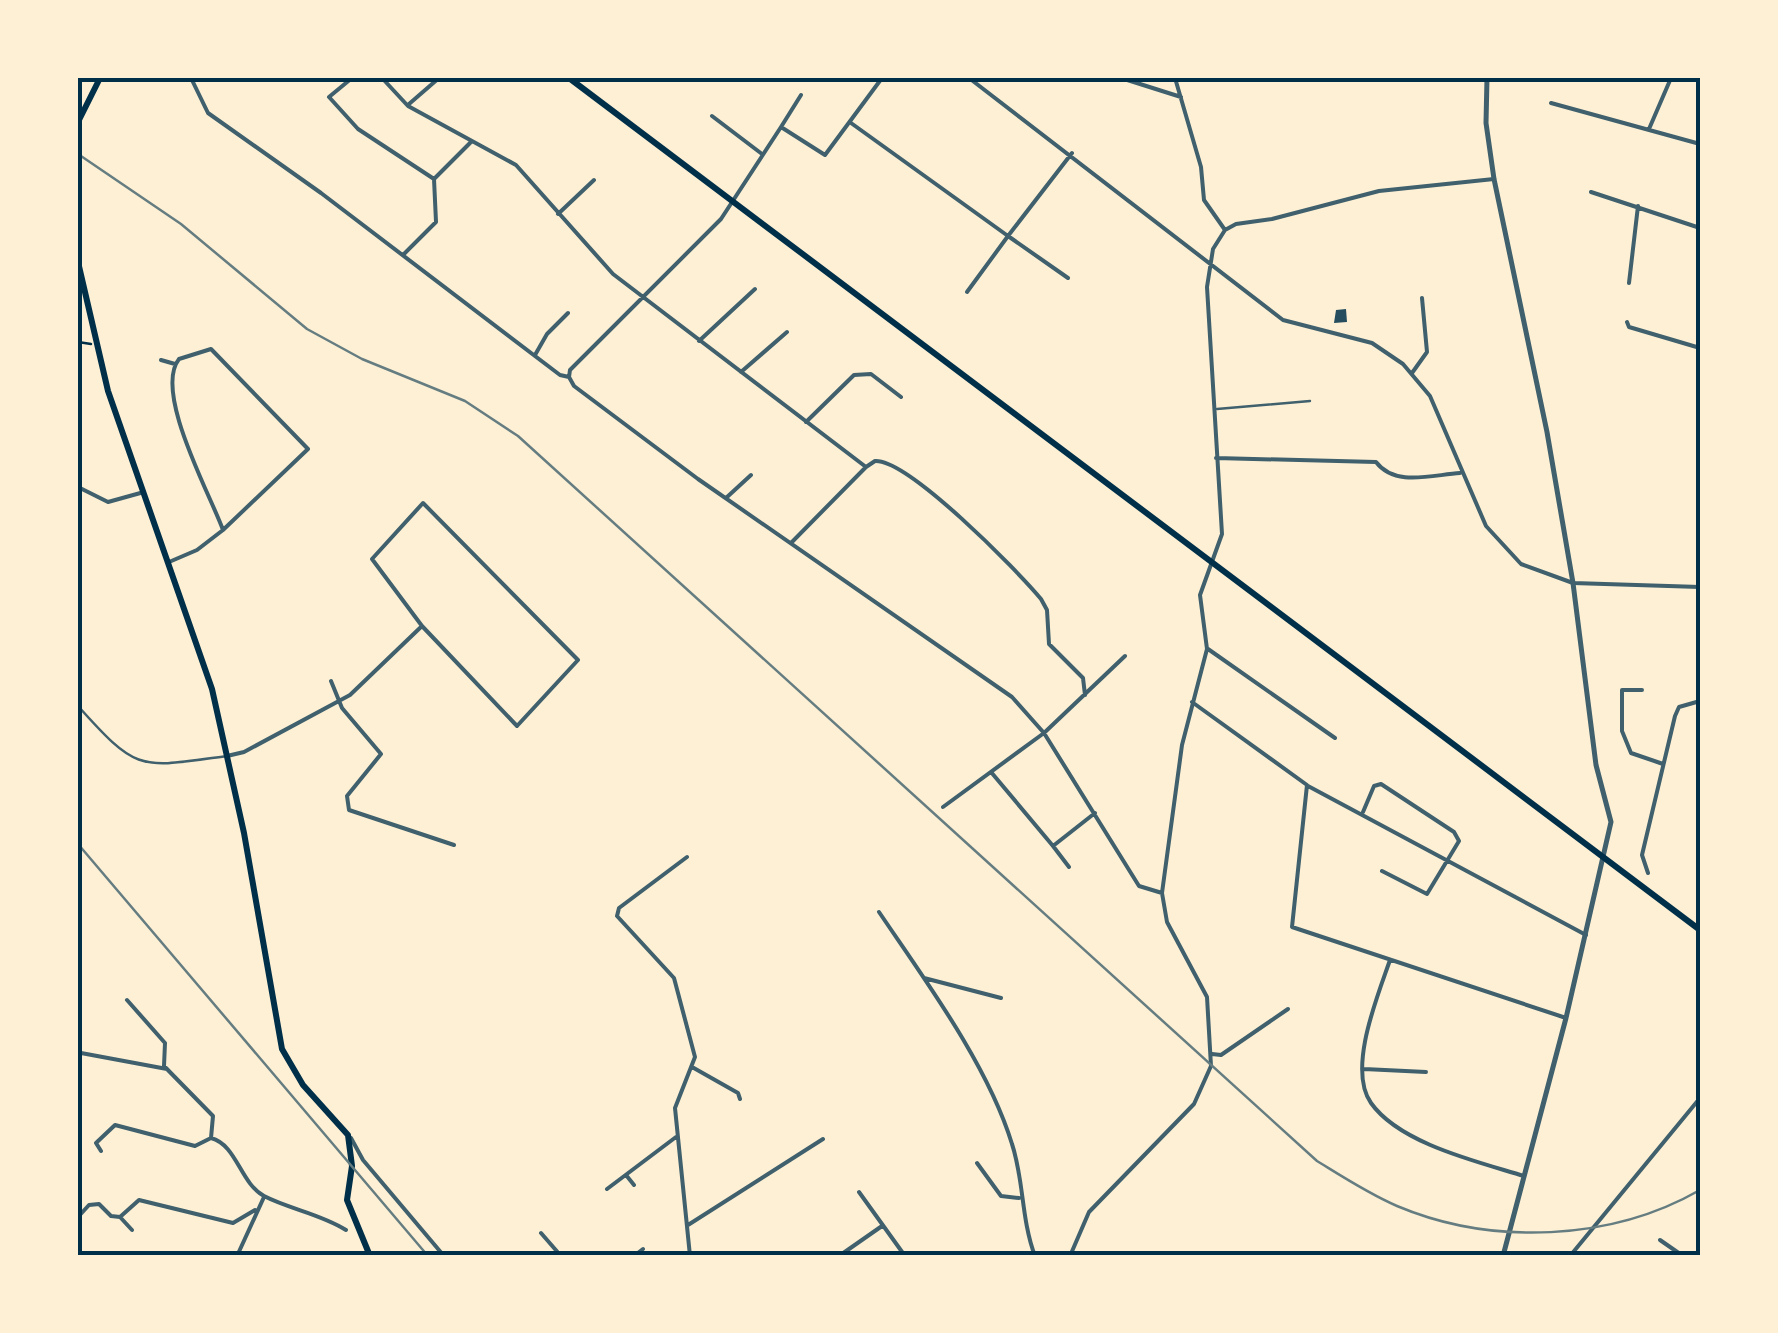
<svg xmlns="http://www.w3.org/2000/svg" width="1778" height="1333" font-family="Arial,sans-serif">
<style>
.building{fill:#264d5e}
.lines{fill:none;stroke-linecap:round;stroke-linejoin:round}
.path{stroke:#003049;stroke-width:2.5}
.service{stroke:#3f606c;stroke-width:2.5}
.minor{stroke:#3f606c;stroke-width:4}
.tertiary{stroke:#3f606c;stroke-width:5}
.secondary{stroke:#003049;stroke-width:6}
.rail{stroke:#657d81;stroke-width:2.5}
.neatline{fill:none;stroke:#003049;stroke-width:4}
</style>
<rect width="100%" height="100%" fill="#fdf0d5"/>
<path class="building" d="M1346,309L1347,322L1334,323L1336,310Z"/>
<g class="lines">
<path class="path" d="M78,342L91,344"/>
<path class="service" d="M1217,409L1310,401
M78,706C138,773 139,768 227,756"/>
<path class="minor" d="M191,78L208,113L321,193L560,375L569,377L574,386L698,479L1012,697L1044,733L1139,886L1162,893
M352,78L329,97L358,129L434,179L436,222L403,255
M382,78L408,106L516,165L613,274L866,467
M969,78L1283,320L1372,343L1403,364L1430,396L1486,526L1521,564L1573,583L1700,587
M1121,78L1181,97
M1175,78L1201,167L1204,200L1225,230
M1551,103L1700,144
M409,104L439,78
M712,116L762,154
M851,123L1008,236L967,292
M781,127L801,95
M1649,129L1671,78
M434,179L470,143
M1591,192L1700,228
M558,214L594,180
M1068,278L1008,236L1072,153
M1629,283L1638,206
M1627,322L1629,327L1700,348
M699,341L755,289
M535,355L547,334L568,313
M161,360L175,364
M741,372L787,332
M1412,373L1427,352L1422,298
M569,377L570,370L721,219L781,127L825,155L882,78
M806,422L854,375L871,374L901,397
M1216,458L1376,462C1395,487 1431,475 1460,473
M78,487L108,502L144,492
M726,498L751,475
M791,543L866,467L875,461C908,459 1017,570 1041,599L1047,610L1049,644L1083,678L1085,695
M169,562L197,550L223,530L308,449L211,349L179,359C153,392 211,496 223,530
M1208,649L1335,738
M331,681L342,708L381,754L347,796L349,810L454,845
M1642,690H1622V731L1631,753L1663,764
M1192,702L1307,785L1292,927L1566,1018
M227,756L244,752L350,695L422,626L517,726L578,660L423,503L372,559L422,626
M991,772L1053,846
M1308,786L1586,935
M943,807L1044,733L1125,656
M1363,812L1374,786L1381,784L1454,832L1459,841L1427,894L1382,871
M687,857L619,908L617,916L674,978L695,1057L675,1108L690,1256
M1069,867L1053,846L1095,813
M1648,873L1642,855L1675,716L1679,707L1700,701
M879,912C925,980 988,1065 1012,1144C1024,1180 1021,1219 1035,1256
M1390,960C1378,995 1347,1069 1371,1103C1400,1144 1479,1162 1524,1176
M924,978L1001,998
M127,1000L165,1043L164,1066L213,1116L211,1138C237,1145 240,1183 264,1196C289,1209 321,1214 346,1230
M1212,1054L1221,1055L1288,1009
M78,1057L81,1053L167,1069
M692,1067L738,1093L740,1099
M1364,1069L1426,1072
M351,1138L363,1160L444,1256
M101,1151L96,1143L115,1125L195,1146L211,1138
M977,1163L1001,1196L1019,1198
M626,1175L634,1185
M607,1189L676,1137
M859,1192L905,1256
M78,1217L89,1205L99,1204L111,1216L120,1217L139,1200L233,1223L255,1210
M120,1217L132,1230
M688,1225L823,1139
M541,1233L561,1256
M1660,1240L1683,1256
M237,1256L264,1197
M634,1256L643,1249
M839,1256L882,1226
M1070,1256L1089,1212L1194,1104L1211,1066L1207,997L1167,922L1162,893L1182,745L1207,649L1200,595L1222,534L1207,287L1213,249L1225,230L1236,224L1272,219L1379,191L1494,179
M1570,1256L1700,1098"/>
<path class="tertiary" d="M1487,78L1486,123L1494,179L1547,432L1573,583L1596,765L1611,822L1566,1018L1503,1256"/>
<path class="secondary" d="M569,78L1700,930
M78,122L100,78
M78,262L108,391L212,689L244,833L282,1049L303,1085L348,1135L352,1166L347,1200L370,1256"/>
<path class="rail" d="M78,154L181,224L307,329L362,359L465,401L518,436L1317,1161C1343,1177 1369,1194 1397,1206C1492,1246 1611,1241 1700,1190
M78,844L428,1256"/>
</g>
<rect width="1778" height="1333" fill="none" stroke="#fdf0d5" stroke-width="160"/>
<rect x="80" y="80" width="1618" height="1173" class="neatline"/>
</svg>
